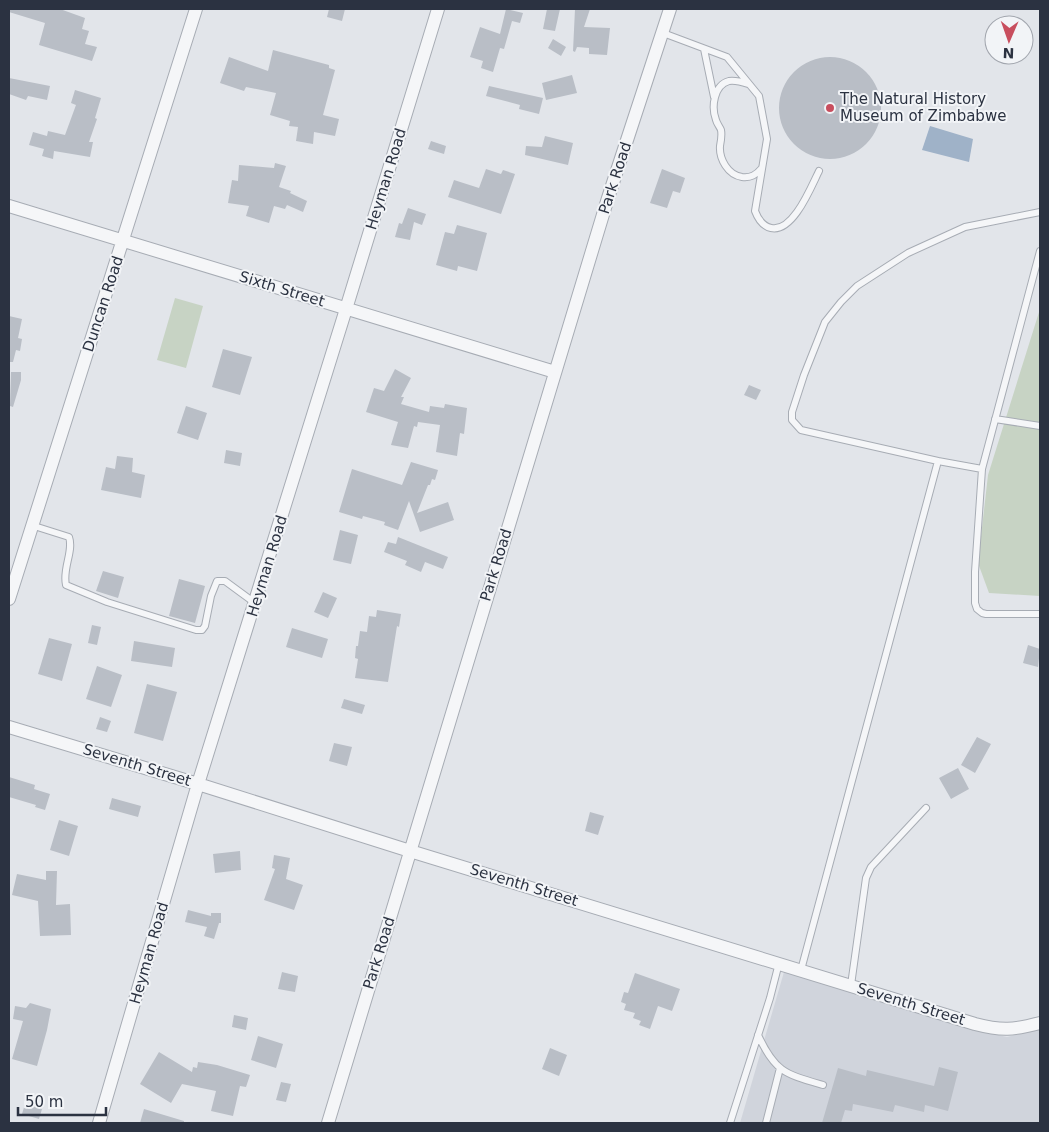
<svg xmlns="http://www.w3.org/2000/svg" width="1049" height="1132" font-family="'DejaVu Sans',sans-serif">
<style>
.built{fill:#d0d4dc}
.green{fill:#c7d3c4}
.water{fill:#9fb2c8}
.building{fill:#b9bec6}
.lines{fill:none;stroke-linecap:round;stroke-linejoin:round}
.lane-casing{stroke:#a7acb4;stroke-width:8}
.street-casing{stroke:#a7acb4;stroke-width:14}
.lane{stroke:#f5f6f8;stroke-width:6}
.street{stroke:#f5f6f8;stroke-width:12}
.poi-dot{fill:#c84e5e;stroke:#f2f4f7;stroke-width:2}
.labels{text-anchor:middle;stroke-width:4;stroke-linejoin:round;paint-order:stroke}
.poi-label{font-size:15px;fill:#2b3241;stroke:#f2f4f7;text-anchor:start}
.street-label{font-size:15px;fill:#2b3241;stroke:#f2f4f7}
</style>
<rect width="100%" height="100%" fill="#e2e5ea"/>
<path class="built" d="M784,972L994,1034L1007,1037L1040,1029V1123H740Z"/>
<path class="green" d="M175,298L203,306L186,368L157,360Z
M1040,309V596L989,593L978,563L988,475Z"/>
<path class="water" d="M930,126L973,139L969,162L922,150Z"/>
<path class="building" d="M9,9H60L85,18L82,29L89,31L85,44L97,47L92,61L39,45L45,23L9,12Z
M329,9H345L342,21L327,17Z
M506,9L523,13L520,23L512,21L504,49L500,48L493,72L481,68L483,61L470,57L480,27L500,34Z
M547,9H560L555,31L543,29Z
M575,9H590L584,27L610,28L607,55L589,54V48L577,47L575,52L573,51Z
M553,39L566,47L561,56L548,48Z
M273,50L329,65V68L335,70L323,115L339,119L335,136L314,132L313,144L296,141L298,127L289,126L290,121L270,115L276,93L246,87L244,91L220,83L229,57L268,71Z
M779 108a51 51 0 1 1 102 0a51 51 0 1 1-102 0Z
M572,75L577,93L546,100L542,83Z
M9,78L50,86L47,100L28,96L26,100L9,94Z
M489,86L543,98L539,114L519,109L520,105L486,96Z
M75,90L101,98L95,118L97,119L89,142H93L90,157L54,151L53,159L42,156L44,149L29,145L33,132L47,136L48,131L65,135L76,105L71,103Z
M545,136L573,143L568,165L525,155L526,146L542,147Z
M431,141L446,146L444,154L428,149Z
M275,163L286,166L279,187L291,191L290,193L307,201L303,212L287,205L285,209L274,206L269,223L246,216L249,206L228,203L232,180L238,181L239,165L274,168Z
M486,169L501,174L503,170L515,174L501,214L448,197L454,180L479,188Z
M662,169L685,178L680,193L673,191L667,208L650,203Z
M408,208L426,214L422,225L414,222L410,240L395,237L399,223L402,224Z
M457,225L487,233L477,271L458,266L457,271L436,265L445,232L454,234Z
M9,316L22,319L18,338L22,339L20,351L16,350L13,362H9Z
M223,349L252,357L240,395L212,387Z
M395,369L411,378L401,397H404L401,404L429,412L430,406L444,408L445,404L467,408L464,434L460,433L457,456L436,452L440,425L418,422L417,427L414,426L408,448L391,445L398,422L366,412L374,388L384,391Z
M11,372H21V380L13,407L10,406Z
M749,385L761,390L756,400L744,395Z
M186,406L207,413L198,440L177,433Z
M226,450L242,453L240,466L224,463Z
M117,456L133,458L132,472L145,475L141,498L101,490L106,467L115,469Z
M411,462L438,470L435,480L432,479L430,485H428L417,513L448,502L454,520L420,532L409,501L398,530L384,525L385,522L363,516L362,519L339,512L352,469L402,485Z
M340,530L358,535L351,564L333,560Z
M398,537L448,557L443,569L425,562L421,572L405,565L407,561L384,552L388,542L396,544Z
M103,571L124,577L118,598L96,591Z
M179,579L205,586L195,623L169,616Z
M323,592L337,598L328,618L314,612Z
M377,610L401,614L399,627L397,626L388,682L355,678L358,659L355,658L356,646H358L360,631L367,632L369,616L376,617Z
M92,625L101,627L97,645L88,643Z
M292,628L328,639L322,658L286,647Z
M49,638L72,644L62,681L38,674Z
M134,641L175,648L172,667L131,661Z
M1028,645L1040,649L1038,667L1023,663Z
M97,666L122,675L111,707L86,699Z
M147,684L177,692L163,741L134,733Z
M344,699L365,705L362,714L341,708Z
M100,717L111,721L107,732L96,729Z
M977,737L991,744L975,773L961,765Z
M334,743L352,747L347,766L329,761Z
M958,768L969,789L951,799L939,778Z
M9,777L35,785L34,789L50,794L45,810L35,807L36,805L9,797Z
M112,798L141,806L138,817L109,809Z
M590,812L604,816L598,835L585,831Z
M59,820L78,826L69,856L50,850Z
M240,851L241,870L215,873L213,854Z
M274,855L290,858L286,879L303,885L294,910L264,900L275,869L272,868Z
M46,871H57L56,905L70,904L71,935L40,936L38,901L12,895L17,874L46,880Z
M188,910L211,916V913H221V923H219L214,939L204,936L207,927L185,922Z
M282,972L298,976L295,992L278,989Z
M635,973L680,989L672,1011L658,1006L650,1029L639,1025L641,1021L633,1018L635,1013L624,1010L626,1004L621,1002L624,992L628,993Z
M30,1003L51,1009L47,1030L37,1066L12,1059L23,1021L13,1019L15,1006L26,1008Z
M234,1015L248,1018L246,1030L232,1027Z
M258,1036L283,1044L276,1068L251,1060Z
M550,1048L567,1055L559,1076L542,1069Z
M159,1052L192,1072L193,1067L197,1068L198,1062L217,1065L250,1075L246,1087L240,1086L233,1116L211,1111L216,1091L182,1084L171,1103L140,1084Z
M939,1067L958,1072L948,1111L925,1105L924,1112L895,1105L893,1112L853,1104L852,1111L845,1110L841,1123H822L838,1068L866,1076L867,1070L934,1086Z
M281,1082L291,1084L286,1102L276,1100Z
M25,1104L42,1109L39,1119L22,1114Z
M144,1109L184,1121V1123H140Z"/>
<g class="lines">
<defs>
<path id="lane" d="M663,33L727,57L759,96L767,139L755,211C758,219 762,226 771,228C793,233 811,187 819,171
M704,49L714,97
M748,84C742,82 736,80 729,81C714,85 711,107 716,120C717,124 720,127 721,130C722,135 721,141 720,146C719,159 728,175 742,177C751,178 756,175 762,168
M995,419L1040,426
M938,461L801,430L792,420V412L804,375L825,322L841,302L857,286L908,253L965,227L1040,212
M982,469L1040,251
M31,525L69,537C74,551 62,569 66,585L107,602L196,630H202L205,626L211,596L217,581H225L255,603
M801,970L938,461L982,469L975,572V603L977,609L982,613L986,614H1040
M851,985L866,878L871,867L926,808
M758,1035C775,1072 785,1074 823,1085
M730,1123L770,998L779,963
M766,1123L780,1068"/>
<path id="street" d="M9,206L555,372
M9,599L196,9
M9,727L198,784L410,851L975,1024C1002,1031 1013,1030 1040,1023
M99,1123L198,784L346,309L438,9
M328,1123L608,198L670,9"/>
</defs>
<use href="#lane" class="lane-casing"/>
<use href="#street" class="street-casing"/>
<use href="#lane" class="lane"/>
<use href="#street" class="street"/>
</g>
<circle class="poi-dot" cx="830" cy="108" r="5"/>
<g class="labels">
<g class="poi-label">
<text x="840" y="104">The Natural History<tspan x="840" dy="17">Museum of Zimbabwe</tspan></text>
</g>
<g class="street-label">
<text transform="translate(615 178) rotate(-72)" y="5">Park Road</text>
<text transform="translate(386 179) rotate(-73)" y="5">Heyman Road</text>
<text transform="translate(282 289) rotate(17)" y="5">Sixth Street</text>
<text transform="translate(103 304) rotate(-72)" y="5">Duncan Road</text>
<text transform="translate(496 565) rotate(-73)" y="5">Park Road</text>
<text transform="translate(267 566) rotate(-73)" y="5">Heyman Road</text>
<text transform="translate(137 765) rotate(17)" y="5">Seventh Street</text>
<text transform="translate(524 885) rotate(17)" y="5">Seventh Street</text>
<text transform="translate(149 953) rotate(-74)" y="5">Heyman Road</text>
<text transform="translate(379 953) rotate(-73)" y="5">Park Road</text>
<text transform="translate(911 1004) rotate(17)" y="5">Seventh Street</text>
</g>
</g>
<rect width="1049" height="1132" fill="none" stroke="#2b3241" stroke-width="20"/>
<g transform="translate(1009 40) rotate(182)"><circle r="24" fill="#f2f4f7" stroke="#a2a6ae"/>
<path d="M0-4L9 19L0 12L-9 19Z" fill="#c84e5e"/>
<text y="-8" font-size="14" font-weight="bold" text-anchor="middle" fill="#2b3241">N</text>
</g>
<path d="M18 1107v8h88v-8" fill="none" stroke="#2b3241" stroke-width="2.5"/>
<text x="25" y="1107" font-size="15" fill="#2b3241" stroke="#f2f4f7" stroke-width="4" paint-order="stroke">50 m</text>
</svg>
